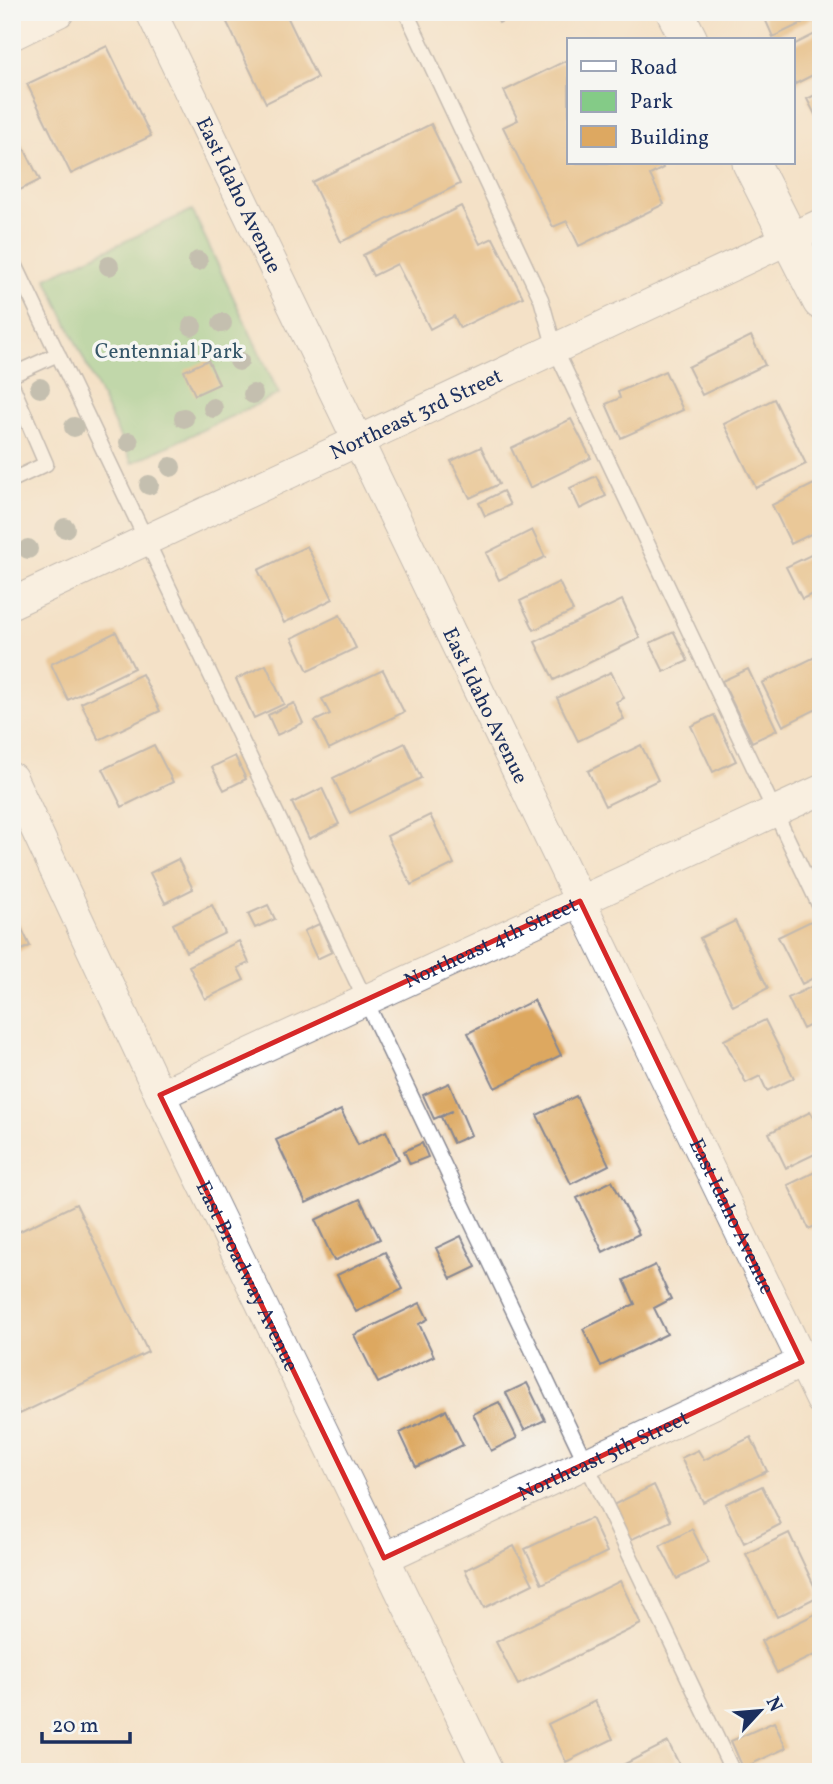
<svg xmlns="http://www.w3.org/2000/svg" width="833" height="1784" font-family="Vollkorn,serif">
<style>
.green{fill:#84cb87;stroke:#507d72;stroke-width:2}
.building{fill:#dda861}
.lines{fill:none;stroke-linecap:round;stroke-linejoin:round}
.service-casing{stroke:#888892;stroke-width:17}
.minor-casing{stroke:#888892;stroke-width:32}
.tertiary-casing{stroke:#888892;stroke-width:39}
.service{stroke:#fff;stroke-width:14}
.minor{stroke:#fff;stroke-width:30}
.tertiary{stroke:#fff;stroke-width:37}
.tree{fill:#8b9593}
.marked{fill:none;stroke:#d62828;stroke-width:5;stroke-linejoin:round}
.labels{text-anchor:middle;stroke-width:7;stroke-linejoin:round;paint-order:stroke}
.street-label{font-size:21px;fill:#1b2f5e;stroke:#f6f6f2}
.park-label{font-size:21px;fill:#355668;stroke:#f6f6f2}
</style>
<rect width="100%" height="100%" fill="#f6f6f2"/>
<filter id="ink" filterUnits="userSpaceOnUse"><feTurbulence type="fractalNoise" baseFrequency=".0143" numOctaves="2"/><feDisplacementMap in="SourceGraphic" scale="14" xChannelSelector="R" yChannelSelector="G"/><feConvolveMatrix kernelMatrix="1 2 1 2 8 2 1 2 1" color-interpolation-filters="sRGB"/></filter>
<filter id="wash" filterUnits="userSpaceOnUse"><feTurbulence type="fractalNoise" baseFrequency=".00686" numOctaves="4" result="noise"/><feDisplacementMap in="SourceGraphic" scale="28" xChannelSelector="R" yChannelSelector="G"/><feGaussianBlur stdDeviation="1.57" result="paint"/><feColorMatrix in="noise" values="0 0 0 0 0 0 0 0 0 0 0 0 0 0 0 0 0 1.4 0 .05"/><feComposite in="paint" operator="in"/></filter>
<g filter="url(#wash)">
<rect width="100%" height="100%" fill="#f4e1c7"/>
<path class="green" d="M192,210L279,394L132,463L46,278Z"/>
<g id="blocks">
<path class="building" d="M222,12H285L317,78L266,103Z
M493,12H521L499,23Z
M762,12H821V14L773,37Z
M821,31V71L795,84L793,79V45Z
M107,46L151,136L71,174L27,84Z
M569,59V163H661L663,168L650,175L664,204L579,246L567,221L553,227L503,127L518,120L504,91Z
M821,92V126L807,99Z
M12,124L40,180L12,194Z
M431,124L460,184L341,242L312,182Z
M461,206L480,244L493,238L523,297L460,328L454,316L430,329L397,264L373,276L363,255Z
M751,336L765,365L702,395L688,367Z
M208,360L219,384L195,395L184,371Z
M665,371L683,410L621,438L606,404L620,398L618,392Z
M774,399L806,464L756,488L724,424Z
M571,419L591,458L530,488L511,448Z
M481,447L499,484L470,498L451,461Z
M596,476L606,496L580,509L570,488Z
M816,483L821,492V529L791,544L772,505Z
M503,491L510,505L485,516L479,503Z
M532,530L545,557L499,580L486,553Z
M307,546L333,599L284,623L258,570Z
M821,550V590L802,599L786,567Z
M559,582L573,611L534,630L520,601Z
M622,600L640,638L554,680L535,642Z
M340,615L356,648L308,671L292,638Z
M116,632L134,668L68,700L51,664Z
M674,632L688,661L664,672L650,643Z
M817,656L821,665V707L783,726L762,683Z
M266,665L284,704L254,718L236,679Z
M748,669L777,730L752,742L722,681Z
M383,670L404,712L329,749L315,721L330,714L322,699Z
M611,672L624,698L616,702L624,719L578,741L557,698Z
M142,674L160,711L99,740L81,703Z
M294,703L303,723L277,735L268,715Z
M714,715L736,761L713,772L691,726Z
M405,743L421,778L350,813L333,778Z
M154,745L173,782L122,807L103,769Z
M641,745L658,780L605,806L588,771Z
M235,756L246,779L224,790L212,767Z
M322,788L339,824L309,839L292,803Z
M430,815L454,864L411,885L387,836Z
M178,859L193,889L165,903L150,873Z
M212,905L225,933L186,952L173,924Z
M268,905L275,919L255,928L248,914Z
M12,908L30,946L12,955Z
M735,921L768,988L733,1006L700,938Z
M811,921L821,941V974L802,984L778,937Z
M319,924L332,952L317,959L304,931Z
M239,941L249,963L238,968L244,980L205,999L189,966Z
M821,982V1020L803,1029L788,998Z
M534,1000L561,1055L495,1088L468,1033Z
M765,1020L794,1078L767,1091L760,1076L746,1083L724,1040Z
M449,1083L471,1135L453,1143L441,1117L452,1111L434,1119L423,1095Z
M576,1096L609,1165L571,1184L537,1115Z
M341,1110L358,1145L386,1131L399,1159L306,1203L276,1140Z
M810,1112L821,1133V1151L786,1168L769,1133Z
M422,1143L428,1157L410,1164L404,1151Z
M821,1169V1223L809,1229L788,1185Z
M612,1181L639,1234L603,1252L577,1198Z
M360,1199L380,1239L334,1261L315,1220Z
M76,1204L148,1352L20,1414L12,1399V1235Z
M461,1236L476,1267L451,1279L436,1248Z
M385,1252L403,1289L356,1312L337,1275Z
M655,1265L671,1299L654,1308L667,1334L601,1366L583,1329L635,1304L624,1280Z
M420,1303L428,1319L419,1324L434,1356L378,1383L354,1335Z
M527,1383L545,1420L524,1430L506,1393Z
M499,1402L517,1438L491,1451L473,1414Z
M446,1410L463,1445L416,1467L400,1433Z
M751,1437L767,1471L703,1502L681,1458L698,1450L704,1460Z
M654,1485L671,1521L628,1541L611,1506Z
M762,1486L781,1524L744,1543L725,1504Z
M591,1518L607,1552L542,1584L525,1549Z
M692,1529L709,1563L677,1579L660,1546Z
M789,1533L819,1596L777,1617L746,1554Z
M514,1546L533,1584L484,1608L465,1570Z
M620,1581L641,1624L518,1685L496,1642Z
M819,1612L821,1652L777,1673L761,1641Z
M595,1701L613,1739L566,1762L548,1724Z
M774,1722L786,1748L743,1768L731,1741Z
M668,1742L683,1772H609Z"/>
</g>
</g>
<g filter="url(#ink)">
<use href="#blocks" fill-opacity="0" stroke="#888892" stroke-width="2"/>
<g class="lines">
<defs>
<path id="service" d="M406,12L541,299L555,349L821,909
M12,258L733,1772
M12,375L58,354
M12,385L46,464L12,480"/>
<g id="minor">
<path id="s1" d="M151,12L821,1400"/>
<path d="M12,35L59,12"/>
<path id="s2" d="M12,603L821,224"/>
<path id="s3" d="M12,778L160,1095L488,1772"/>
<path id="s4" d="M160,1095L821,790"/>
<path id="s5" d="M384,1558L820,1354"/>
</g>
<path id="tertiary" d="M675,12L689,40
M751,163L821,301"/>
</defs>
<use href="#service" class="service-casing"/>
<use href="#minor" class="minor-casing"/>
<use href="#tertiary" class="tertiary-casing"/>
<use href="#service" class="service"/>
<use href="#minor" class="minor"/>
<use href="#tertiary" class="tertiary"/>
</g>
<g class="tree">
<circle cx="198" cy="261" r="10"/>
<circle cx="109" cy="266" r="10"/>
<circle cx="222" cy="323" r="10"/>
<circle cx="192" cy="326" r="10"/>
<circle cx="239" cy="361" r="10"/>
<circle cx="40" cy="388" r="10"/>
<circle cx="253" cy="394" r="10"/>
<circle cx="213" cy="408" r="10"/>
<circle cx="184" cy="418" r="10"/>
<circle cx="74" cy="427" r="10"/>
<circle cx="129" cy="442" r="10"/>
<circle cx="171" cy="467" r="10"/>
<circle cx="149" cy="485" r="10"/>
<circle cx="65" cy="528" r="10"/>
<circle cx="28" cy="549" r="10"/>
</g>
</g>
<path d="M0 0H833V1784H0ZM580,901L802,1362L384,1558L160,1095Z" fill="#f4e1c7" fill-opacity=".55" fill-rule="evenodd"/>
<path class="marked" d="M580,901L802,1362L384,1558L160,1095Z"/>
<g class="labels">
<g class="street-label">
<text dy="7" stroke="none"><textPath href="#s1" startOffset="203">East Idaho Avenue</textPath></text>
<text dy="7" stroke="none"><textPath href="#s2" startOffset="446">Northeast 3rd Street</textPath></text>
<text dy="7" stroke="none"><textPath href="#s1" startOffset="770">East Idaho Avenue</textPath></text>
<text dy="7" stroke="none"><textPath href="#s4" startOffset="364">Northeast 4th Street</textPath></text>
<text dy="7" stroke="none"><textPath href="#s1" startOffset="1337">East Idaho Avenue</textPath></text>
<text dy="7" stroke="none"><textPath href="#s3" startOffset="551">East Broadway Avenue</textPath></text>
<text dy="7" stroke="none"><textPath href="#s5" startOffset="242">Northeast 5th Street</textPath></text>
</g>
<g class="park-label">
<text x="169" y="358">Centennial Park</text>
</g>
</g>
<rect width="833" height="1784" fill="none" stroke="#f6f6f2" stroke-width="42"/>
<rect x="567" y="38" width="228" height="126" fill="#f6f6f2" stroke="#9ea6b7" stroke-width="2"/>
<rect x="581" y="61" width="35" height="10" fill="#ffffff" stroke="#9ea6b7" stroke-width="2"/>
<text x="630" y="74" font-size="21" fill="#1b2f5e">Road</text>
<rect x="581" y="91" width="35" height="21" fill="#84cb87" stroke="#9ea6b7" stroke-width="2"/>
<text x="630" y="108" font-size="21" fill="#1b2f5e">Park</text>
<rect x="581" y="126" width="35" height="21" fill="#dda861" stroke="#9ea6b7" stroke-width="2"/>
<text x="630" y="144" font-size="21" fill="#1b2f5e">Building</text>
<g transform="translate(760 1711) rotate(64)" stroke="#f6f6f2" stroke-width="5" paint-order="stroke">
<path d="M0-5L12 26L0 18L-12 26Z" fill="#1b2f5e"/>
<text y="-10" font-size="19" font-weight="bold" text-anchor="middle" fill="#1b2f5e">N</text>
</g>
<path d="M42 1732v10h88v-10" fill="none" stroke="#1b2f5e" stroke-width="3.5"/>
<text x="52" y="1732" font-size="21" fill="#1b2f5e" stroke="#f6f6f2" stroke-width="5" paint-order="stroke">20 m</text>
</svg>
